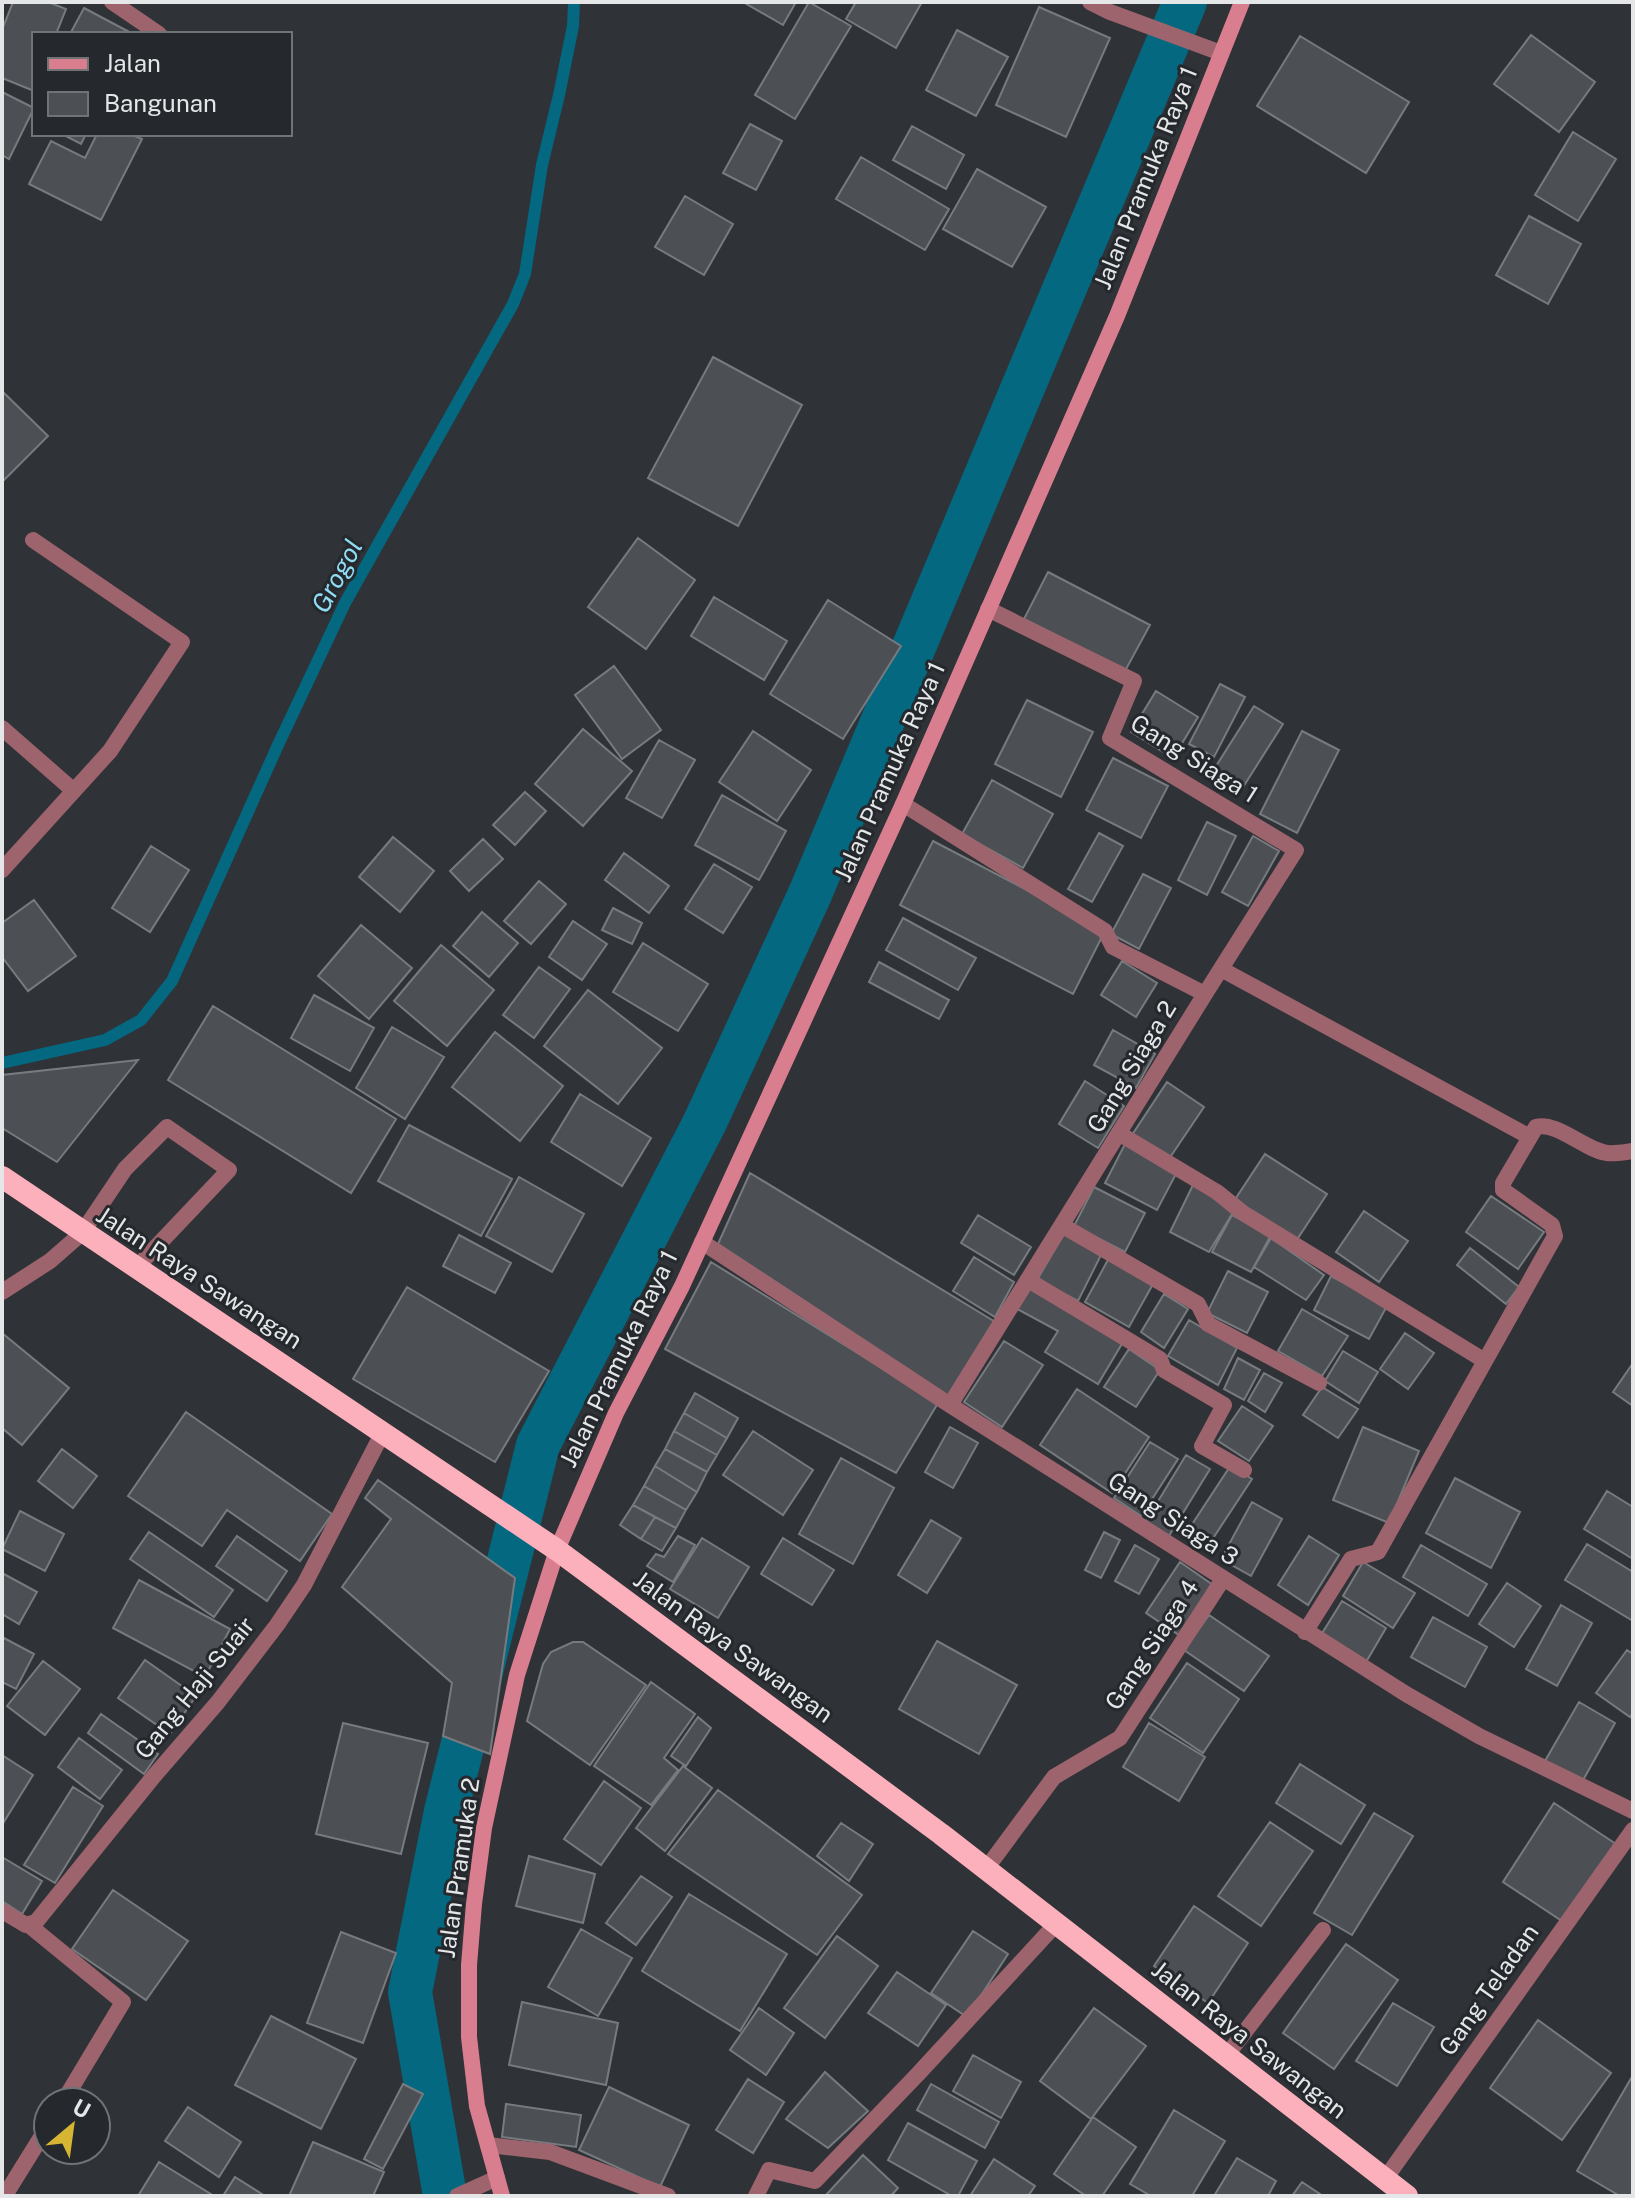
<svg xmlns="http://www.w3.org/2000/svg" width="1635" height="2198" font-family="'Public Sans',sans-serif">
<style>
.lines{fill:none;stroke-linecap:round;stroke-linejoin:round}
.stream{stroke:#046880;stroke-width:12}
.canal{stroke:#046880;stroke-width:44}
.building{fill:#4c5054;stroke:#777b7f;stroke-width:2}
.service{stroke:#9d646d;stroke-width:16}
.minor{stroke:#9d646d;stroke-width:16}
.secondary{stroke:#d97e8e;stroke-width:16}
.trunk{stroke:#fcb0bc;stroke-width:22}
.labels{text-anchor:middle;stroke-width:6;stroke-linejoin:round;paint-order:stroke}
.street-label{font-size:24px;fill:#e4e6e8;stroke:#25282c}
.water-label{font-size:26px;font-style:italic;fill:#90dcf5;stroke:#25282c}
</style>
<rect width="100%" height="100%" fill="#2f3236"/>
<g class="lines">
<path class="stream" d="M2,1063L105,1040L141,1020L172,981L278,745L345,603L513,304L525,274L542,165L559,95L573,26L574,2"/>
<path class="canal" d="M445,2196L410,1992L446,1811L538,1445L705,1122L810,894L1185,2"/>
</g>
<path class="building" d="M13,2H48L66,9L56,34H34V91L2,78V30Z
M743,2H796L783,25Z
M809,2L851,26L795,119L755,95Z
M856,2H922L896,48L846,19Z
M1039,7L1110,38L1066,137L996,105Z
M84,8L133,34H70Z
M957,30L1008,57L976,116L926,90Z
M1531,35L1595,82L1559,132L1494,84Z
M1300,36L1409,102L1366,173L1257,106Z
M2,92L34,108L9,159L2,155Z
M750,124L782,141L756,190L723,173Z
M912,126L964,155L946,189L893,160Z
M1573,132L1616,159L1578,221L1535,195Z
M62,134H86L81,144Z
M97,134H130L142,139L101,220L29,184L51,141L85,158Z
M861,157L949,209L925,250L836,199Z
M977,169L1046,207L1012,267L943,229Z
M685,196L733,224L704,275L655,247Z
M1529,216L1581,244L1548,304L1496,275Z
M713,357L802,405L738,526L648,478Z
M2,391L48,436L2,482Z
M638,538L695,580L646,649L588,607Z
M1048,572L1150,625L1125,671L1024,619Z
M714,597L787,641L764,680L691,636Z
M828,600L901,646L843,739L770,694Z
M614,666L661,730L622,759L575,695Z
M1220,684L1245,697L1214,757L1189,744Z
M1156,691L1198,717L1173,758L1131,732Z
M1027,700L1093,732L1061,797L995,764Z
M1254,706L1283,724L1240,792L1211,774Z
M583,729L632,771L583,826L535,784Z
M753,731L811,770L777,821L719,782Z
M1302,731L1339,750L1297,833L1260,814Z
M659,740L695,760L662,818L626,798Z
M1113,758L1168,786L1141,838L1086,810Z
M992,780L1053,814L1023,868L962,834Z
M525,792L546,811L515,845L493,825Z
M722,795L786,831L759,880L695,845Z
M1207,822L1236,836L1207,895L1178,880Z
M1099,833L1123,846L1092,902L1068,889Z
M1253,836L1279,851L1248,906L1222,892Z
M393,837L434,871L400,912L359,877Z
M483,839L503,859L469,891L450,871Z
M933,841L1105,931L1073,994L900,905Z
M151,846L189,870L150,932L112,908Z
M624,853L669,886L649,913L605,880Z
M714,864L752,887L723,933L685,909Z
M1143,874L1171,888L1139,949L1111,934Z
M539,881L566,904L531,944L504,921Z
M34,900L76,956L28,991L2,957V923Z
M613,908L642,923L632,944L602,930Z
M482,912L518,943L489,977L453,946Z
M903,918L976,958L958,990L886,950Z
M573,921L607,944L582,980L549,957Z
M361,925L412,968L369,1019L318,976Z
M643,943L708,984L678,1031L613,992Z
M441,945L494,990L447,1046L394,1001Z
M1122,961L1157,983L1136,1017L1101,995Z
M879,962L949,1000L939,1019L869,982Z
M539,967L570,989L534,1038L503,1015Z
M588,990L662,1048L618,1104L544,1046Z
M314,995L374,1028L350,1071L291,1038Z
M213,1006L396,1119L351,1193L168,1080Z
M392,1027L444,1057L405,1119L356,1088Z
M1113,1030L1155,1054L1136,1088L1094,1065Z
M495,1032L563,1086L520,1141L452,1087Z
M138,1060L57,1162L2,1128V1075Z
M1085,1081L1124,1106L1098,1148L1059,1124Z
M1167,1082L1204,1107L1169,1159L1132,1135Z
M580,1094L651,1138L622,1186L551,1142Z
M409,1125L512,1179L481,1236L378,1181Z
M1125,1144L1178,1170L1157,1210L1105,1183Z
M1265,1154L1327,1194L1296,1241L1234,1201Z
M750,1173L997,1323L950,1397L718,1244Z
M519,1177L584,1214L552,1272L486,1236Z
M1193,1185L1235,1209L1209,1252L1170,1232Z
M1094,1187L1145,1213L1125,1252L1074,1226Z
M1491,1196L1544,1232L1518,1269L1466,1232Z
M1364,1211L1408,1241L1379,1282L1336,1252Z
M978,1215L1031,1247L1014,1275L961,1243Z
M1232,1215L1271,1235L1251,1272L1212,1252Z
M1065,1232L1103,1251L1078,1301L1037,1280Z
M459,1235L511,1263L495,1293L443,1266Z
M1271,1238L1324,1275L1306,1300L1254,1267Z
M1470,1248L1519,1287L1506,1304L1457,1265Z
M974,1257L1014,1282L995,1317L953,1291Z
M1109,1258L1153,1284L1129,1327L1085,1302Z
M711,1262L938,1403L896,1473L665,1349Z
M1228,1271L1268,1292L1247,1333L1207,1313Z
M1331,1276L1387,1306L1369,1339L1314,1310Z
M407,1287L549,1371L495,1462L353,1379Z
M1030,1287L1123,1342L1098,1384L1045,1352L1058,1331L1017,1309Z
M1164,1294L1188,1309L1164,1348L1141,1332Z
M1302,1309L1348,1336L1322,1376L1278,1351Z
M1189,1320L1237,1348L1218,1385L1168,1356Z
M2,1333L69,1388L22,1445L2,1428Z
M1405,1333L1434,1353L1408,1389L1380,1369Z
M1004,1341L1043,1365L1002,1427L964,1402Z
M1129,1349L1160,1370L1136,1407L1104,1387Z
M1343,1351L1378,1372L1359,1403L1325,1381Z
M1238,1358L1260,1370L1244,1400L1224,1389Z
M1633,1363V1406L1613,1392Z
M1264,1373L1282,1383L1265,1412L1248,1401Z
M1322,1387L1358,1409L1338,1438L1303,1415Z
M1077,1389L1149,1437L1112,1493L1040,1445Z
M695,1393L738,1418L727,1438L684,1413Z
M1242,1406L1273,1426L1249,1461L1218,1441Z
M186,1412L332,1514L300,1561L227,1510L202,1546L128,1496Z
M684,1413L727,1438L717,1455L674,1431Z
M950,1427L978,1443L953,1488L925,1472Z
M1363,1427L1419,1451L1389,1523L1333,1500Z
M674,1431L717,1455L707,1472L665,1449Z
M753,1431L813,1470L783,1515L723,1475Z
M1150,1442L1178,1459L1141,1516L1114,1498Z
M62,1449L97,1476L73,1508L38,1481Z
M665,1449L707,1472L697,1492L655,1466Z
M1186,1455L1210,1469L1167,1539L1143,1526Z
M841,1458L894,1488L853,1564L799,1534Z
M1231,1465L1252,1479L1206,1549L1185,1535Z
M655,1466L697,1492L686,1510L644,1486Z
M1455,1478L1520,1512L1491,1568L1426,1533Z
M378,1480L515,1578L490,1754L443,1736L452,1683L342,1587L391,1519L365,1498Z
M644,1486L686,1510L676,1528L633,1505Z
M1607,1491L1633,1507V1559L1584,1529Z
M1252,1502L1282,1519L1251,1576L1221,1559Z
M633,1505L655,1517L641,1539L620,1525Z
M20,1511L64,1534L45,1571L2,1549Z
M655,1517L676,1528L662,1551L641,1539Z
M931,1520L961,1538L927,1593L898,1575Z
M149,1532L233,1590L214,1617L130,1559Z
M1104,1532L1120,1540L1101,1578L1085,1570Z
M237,1536L287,1571L267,1601L216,1566Z
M678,1536L695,1545L673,1582L647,1566L656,1554L664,1557Z
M1309,1536L1339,1555L1308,1605L1278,1585Z
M702,1538L749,1567L718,1618L670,1589Z
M783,1538L834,1570L812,1605L761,1574Z
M1587,1544L1633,1572V1621L1565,1580Z
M1135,1545L1159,1559L1139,1594L1115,1581Z
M1421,1545L1487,1584L1468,1616L1403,1577Z
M1180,1562L1213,1585L1179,1635L1146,1613Z
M1363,1562L1415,1593L1393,1628L1343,1596Z
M2,1573L37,1592L19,1624L2,1614Z
M139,1580L230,1629L205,1677L113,1628Z
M1507,1583L1541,1606L1514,1647L1479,1624Z
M1342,1601L1386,1628L1366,1662L1321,1635Z
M1561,1605L1592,1623L1557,1686L1526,1669Z
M1209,1615L1269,1656L1244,1691L1184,1650Z
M1433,1617L1487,1647L1465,1687L1411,1657Z
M2,1637L34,1654L16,1689L2,1682Z
M937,1641L1017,1685L979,1754L899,1709Z
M573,1642H583L646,1685L590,1765L527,1721L543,1664L551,1652Z
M1627,1650L1633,1654V1713L1630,1717L1596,1693Z
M145,1660L196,1696L170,1734L118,1698Z
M43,1661L80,1689L45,1735L7,1706Z
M1187,1663L1239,1699L1203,1753L1150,1718Z
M651,1682L695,1714L664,1758L678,1770L651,1805L594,1766Z
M1579,1702L1615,1723L1582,1782L1545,1761Z
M101,1714L158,1754L144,1774L88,1733Z
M698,1717L711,1728L686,1766L671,1756Z
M343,1723L428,1743L401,1854L316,1834Z
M1149,1723L1205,1757L1179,1801L1123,1767Z
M79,1738L122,1770L100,1799L58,1767Z
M2,1755L33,1775L2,1825Z
M1300,1764L1365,1805L1341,1844L1276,1803Z
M683,1766L712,1788L665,1851L636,1828Z
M604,1781L641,1808L601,1865L564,1839Z
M73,1787L103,1806L55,1883L24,1865Z
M718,1790L862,1895L817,1955L668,1854Z
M1554,1803L1616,1844L1565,1923L1503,1882Z
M1374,1813L1413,1836L1352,1935L1314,1913Z
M1270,1822L1313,1851L1261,1926L1218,1896Z
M841,1823L873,1844L849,1881L817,1856Z
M529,1856L595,1874L583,1923L516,1906Z
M2,1857L42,1881L22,1914L2,1901Z
M641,1876L672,1897L636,1945L606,1923Z
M113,1890L188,1941L146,2000L72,1949Z
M689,1894L787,1954L740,2031L642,1971Z
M1194,1906L1248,1943L1208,2003L1154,1966Z
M581,1929L632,1958L598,2016L548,1987Z
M973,1931L1008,1954L967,2017L931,1993Z
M341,1932L396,1953L363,2043L307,2023Z
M837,1936L878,1966L825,2038L784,2008Z
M1346,1944L1398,1980L1334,2069L1283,2033Z
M897,1972L946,2005L918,2046L868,2013Z
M522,2002L618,2023L606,2085L509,2065Z
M1393,2003L1434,2027L1397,2086L1356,2061Z
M759,2008L794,2033L766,2075L730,2050Z
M1094,2008L1146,2046L1091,2119L1040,2081Z
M271,2016L356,2059L321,2129L235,2085Z
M1538,2020L1611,2073L1562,2140L1490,2088Z
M973,2055L1021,2082L1001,2118L953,2091Z
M825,2072L868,2111L828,2148L786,2119Z
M1633,2075V2193L1631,2196H1620L1577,2171Z
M748,2079L784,2102L753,2153L716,2130Z
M403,2084L423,2094L383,2169L364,2159Z
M931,2084L999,2122L985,2148L917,2110Z
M609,2087L689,2125L660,2187L579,2150Z
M506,2104L581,2115L576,2147L502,2137Z
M188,2107L241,2142L219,2177L165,2141Z
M1174,2110L1225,2141L1192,2196H1151L1130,2184Z
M1093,2117L1136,2147L1102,2196H1086L1054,2174Z
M908,2123L977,2161L958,2196H952L888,2160Z
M313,2142L384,2172L373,2196H289Z
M863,2155L898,2188L891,2196H825Z
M1237,2158L1276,2181L1268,2196H1214Z
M994,2159L1035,2186L1028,2196H970Z
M159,2162L214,2196H138Z
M235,2177L265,2196H223Z
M1302,2182L1323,2196H1292Z"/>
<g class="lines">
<path class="service" d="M988,609L1134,681L1110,738L1296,850L1205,994
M903,804L1105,931L1113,947L1205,994L950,1405
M1221,969L1530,1137
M1120,1134L1217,1192L1243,1213L1485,1361
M1063,1226L1198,1304L1208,1324L1319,1383
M82,1233L125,1169L167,1127L229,1170L136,1268
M702,1242L950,1405L1406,1694L1479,1736L1633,1811
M1028,1280L1160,1359L1164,1370L1224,1405L1202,1446L1244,1470
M1305,1632L1351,1559L1378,1552L1555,1236L1552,1225L1503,1190V1183L1536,1127C1556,1121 1585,1150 1607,1153C1615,1154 1625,1152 1633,1151
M986,1869L1054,1777L1120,1738L1223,1579
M1385,2179L1633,1830"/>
<path class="minor" d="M112,2L159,34
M1090,2L1110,12L1221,53
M2,728L74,791
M2,870L110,751L182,642L33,540
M2,1292L50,1261L82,1233
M2,1911L26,1925L36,1922L154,1776L218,1702L277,1625L304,1585L383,1432
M30,1926L123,2002L63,2102
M1227,2055L1323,1930
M488,2145L550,2152L668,2196
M7,2192L48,2126
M457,2196L497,2178
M756,2196L769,2170L815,2181L918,2074L1057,1923"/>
<path class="secondary" d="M502,2196L477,2106L469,2037V1965L474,1904L484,1828L517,1675L557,1550L616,1413L682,1286L903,804L1117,316L1242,2"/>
<path class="trunk" d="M2,1177L557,1550L941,1834L1407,2196"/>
</g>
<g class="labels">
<g class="street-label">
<text transform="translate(1146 178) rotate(-68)" y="8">Jalan Pramuka Raya 1</text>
<text transform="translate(1194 759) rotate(32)" y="8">Gang Siaga 1</text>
<text transform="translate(890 772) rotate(-66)" y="8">Jalan Pramuka Raya 1</text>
<text transform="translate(1132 1067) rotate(-59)" y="8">Gang Siaga 2</text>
<text transform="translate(199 1278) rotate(33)" y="8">Jalan Raya Sawangan</text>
<text transform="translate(619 1359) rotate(-64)" y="8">Jalan Pramuka Raya 1</text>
<text transform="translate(1173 1519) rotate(33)" y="8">Gang Siaga 3</text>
<text transform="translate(1152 1645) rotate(-57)" y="8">Gang Siaga 4</text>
<text transform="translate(733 1647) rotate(36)" y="8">Jalan Raya Sawangan</text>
<text transform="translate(195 1688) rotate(-51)" y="8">Gang Haji Suair</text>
<text transform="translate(459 1868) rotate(-82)" y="8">Jalan Pramuka 2</text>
<text transform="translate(1489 1990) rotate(-55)" y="8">Gang Teladan</text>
<text transform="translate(1249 2040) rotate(38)" y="8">Jalan Raya Sawangan</text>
</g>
<g class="water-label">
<text transform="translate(337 576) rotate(-62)" y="9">Grogol</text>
</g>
</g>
<rect width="1635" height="2198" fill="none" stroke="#e4e6e8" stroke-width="8"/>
<rect x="32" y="32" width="260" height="104" fill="#25282c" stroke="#717477" stroke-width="2"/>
<rect x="48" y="58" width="40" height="12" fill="#d97e8e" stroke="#717477" stroke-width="2"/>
<text x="104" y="72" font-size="24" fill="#e4e6e8">Jalan</text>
<rect x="48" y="92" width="40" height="24" fill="#4c5054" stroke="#717477" stroke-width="2"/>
<text x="104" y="112" font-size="24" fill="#e4e6e8">Bangunan</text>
<g transform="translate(72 2126) rotate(29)"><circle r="38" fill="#25282c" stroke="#717477" stroke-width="2"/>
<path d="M0-6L14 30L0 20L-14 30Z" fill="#d6b534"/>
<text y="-12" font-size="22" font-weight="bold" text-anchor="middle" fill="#e4e6e8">U</text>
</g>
</svg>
